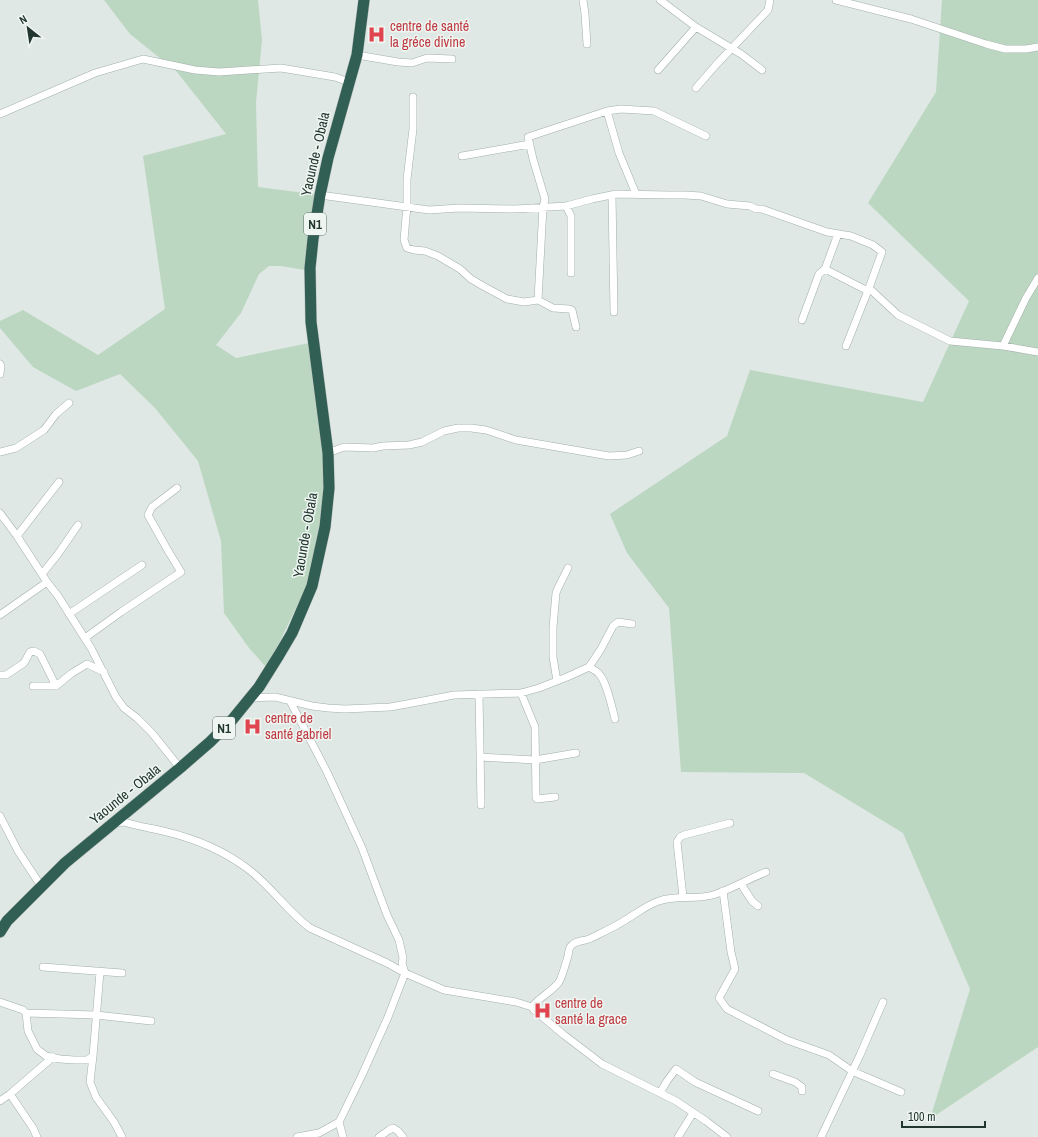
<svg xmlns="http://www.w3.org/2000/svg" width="1038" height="1137" font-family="'Archivo Narrow',sans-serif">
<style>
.green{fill:#bbd7c1}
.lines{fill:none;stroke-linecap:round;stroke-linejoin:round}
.minor-casing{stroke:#a3afaa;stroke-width:8}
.highway-casing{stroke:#bdc3c1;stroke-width:12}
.minor{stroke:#fff;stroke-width:7}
.highway{stroke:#325f53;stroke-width:11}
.labels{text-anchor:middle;stroke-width:3;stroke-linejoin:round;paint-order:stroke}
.shield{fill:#eff6f2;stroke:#60706a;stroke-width:1}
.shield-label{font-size:13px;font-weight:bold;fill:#223630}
.health-label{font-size:14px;fill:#be3a42;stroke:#eff6f2;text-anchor:start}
.street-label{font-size:14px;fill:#223630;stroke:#eff6f2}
</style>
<rect width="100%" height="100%" fill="#dfe8e4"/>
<path class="green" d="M104,0H258L262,40L256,102L258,187L320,195L311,271L281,266H269L259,274L241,313L216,345L236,358L314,342L327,443L322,524L308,583L267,668L249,648L224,613L221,541L198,461L155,408L120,374L76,391L33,367L0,328V321L23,310L98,355L165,309L143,156L226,134L177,72L130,34Z
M942,0H1038V1047L930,1119L970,989L903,833L804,773L681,772L669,608L627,553L610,514L727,436L750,370L923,402L969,301L868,203L936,92Z"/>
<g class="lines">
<defs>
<path id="minor" d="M583,0L585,14L587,44
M660,0L696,27L741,54L762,70
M836,0L911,19L986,44L1005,49H1026L1038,47
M357,55L398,62L412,63L427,58L452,59
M658,70L696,27
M696,88L715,66L768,10L770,0
M413,97V129L407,179V206L404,240L407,248L414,250L425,251L438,256L460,269L471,279L483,286L507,299L524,302L538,300L553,308L569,309L572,310L576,327
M607,111L619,153L636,194
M0,114L95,73L143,59L195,70L219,72L281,68L335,77L349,82
M462,156L530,144
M320,195L429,210L459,208L515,209L566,206L592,199L616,194L669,195H685L701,196L727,204L750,206L756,209H762L827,232L851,236L873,245L882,252L869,288L898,315L950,341L1003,346L1038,352
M612,195L614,312
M566,206L571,216V273
M825,269L868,291
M538,300L543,207L545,199L533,159L528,137L607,111L621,109L654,111L706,136
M802,320L819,274L825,269L838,234
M846,346L869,288
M1003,346L1026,298L1038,278
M0,364L1,366L0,374
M0,452L16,448L44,430L56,414L69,403
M328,453L344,447L373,448L383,446L409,445L422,442L444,431L458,428H471L486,430L516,440L609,456L627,455L639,451
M0,513L17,536L47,582L58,596L91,648L116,697L124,708L137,718L152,733L180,768
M17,536L59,482
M42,574L58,554L78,525
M69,614L142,565
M0,615L47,582
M85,638L121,612L181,572L167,549L148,515L152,507L177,488
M589,667C592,669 597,671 599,674C607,682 612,708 615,719
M0,675H6L24,663L30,652L34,651L40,654L56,686
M557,681L553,657V627L556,593L558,588L568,568
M33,686H56L72,673L87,664L104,672
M521,693L535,727L536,798L537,799L555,797
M479,694L481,805
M250,698L275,697L312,706L328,708L345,709L390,707L407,704L454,695L521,693L539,688L567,677L589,667L601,649L613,626L618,622L632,624
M290,701L327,772L362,848L387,915L399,940L403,958L402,963L405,973L388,1017L362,1075L344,1112L339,1122L319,1133L297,1137
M480,757L535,760L576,753
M0,816L18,851L41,886
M114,823L124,822C137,826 150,828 163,831C193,838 223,850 248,869C271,886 287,911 310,928L387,963L405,973L444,990L516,1002L532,1007L534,1010L564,1035L602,1064L676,1101L706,1121L727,1137
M741,884L752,901L758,906
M723,891L731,952L735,969L719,998L727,1009L787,1040L829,1055L852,1071L901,1092
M683,897L677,842L680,837L684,835L730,823
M43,967L122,973
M0,1002L23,1010L26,1013L28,1031L37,1049L46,1056L60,1059L74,1060H87L93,1056L100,972
M532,1007C539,997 552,992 559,982C562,978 566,962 568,956C569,952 568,948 572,945C576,941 583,941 589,939C601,933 615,927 627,919C637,913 647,905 659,901C676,895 695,900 713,895C732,889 748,879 766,872
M26,1013L96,1015L151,1021
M93,1056L90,1082L96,1097L114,1122L122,1137
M773,1074L795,1082L802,1087V1091
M660,1093L667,1081L676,1069L695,1082L758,1111
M10,1094L33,1128L37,1137
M0,1101L10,1094L53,1057
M339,1122L343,1137
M379,1137L389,1130L393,1128L398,1131L403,1137
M678,1137L693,1113
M821,1137L860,1055L883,1002"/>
<path id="highway" d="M0,932L7,921L65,863L180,768L210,742L232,720L259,687L279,655L292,633L312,586L325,527L329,488L328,453L311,322L310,268L313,239L320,195L328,158L357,55L364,0"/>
</defs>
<use href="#minor" class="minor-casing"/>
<use href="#highway" class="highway-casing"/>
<use href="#minor" class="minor"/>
<use href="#highway" class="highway"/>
</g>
<defs>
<symbol id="hospital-bare" viewBox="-9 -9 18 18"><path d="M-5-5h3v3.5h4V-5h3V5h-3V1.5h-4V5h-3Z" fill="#e0444e" stroke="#eff6f2" stroke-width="2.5" paint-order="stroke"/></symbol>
</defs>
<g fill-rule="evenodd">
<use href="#hospital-bare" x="364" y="22" width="25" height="25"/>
<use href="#hospital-bare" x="240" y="714" width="25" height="25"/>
<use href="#hospital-bare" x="530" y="998" width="25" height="25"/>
</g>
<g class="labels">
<g class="shield">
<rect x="304" y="213" width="22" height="22" rx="3"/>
<rect x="213" y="717" width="22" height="22" rx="3"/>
</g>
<g class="shield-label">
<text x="315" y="229">N1</text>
<text x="224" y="733">N1</text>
</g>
<g class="health-label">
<text x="390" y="31">centre de santé<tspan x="390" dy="16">la gréce divine</tspan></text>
<text x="265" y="723">centre de<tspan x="265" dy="16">santé gabriel</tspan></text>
<text x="555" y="1008">centre de<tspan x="555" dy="16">santé la grace</tspan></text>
</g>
<g class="street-label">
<text transform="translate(315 154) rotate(-77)" y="5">Yaounde - Obala</text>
<text transform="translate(305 535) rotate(-80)" y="5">Yaounde - Obala</text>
<text transform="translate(125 794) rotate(-39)" y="5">Yaounde - Obala</text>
</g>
</g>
<g transform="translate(28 28) rotate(330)" stroke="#eff6f2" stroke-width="3" paint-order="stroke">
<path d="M0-3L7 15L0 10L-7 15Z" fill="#223630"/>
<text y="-6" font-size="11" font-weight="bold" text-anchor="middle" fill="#223630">N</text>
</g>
<path d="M902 1121v6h83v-6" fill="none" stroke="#223630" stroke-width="2"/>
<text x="908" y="1121" font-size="12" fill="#223630" stroke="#eff6f2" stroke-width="3" paint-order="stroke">100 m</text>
</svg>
